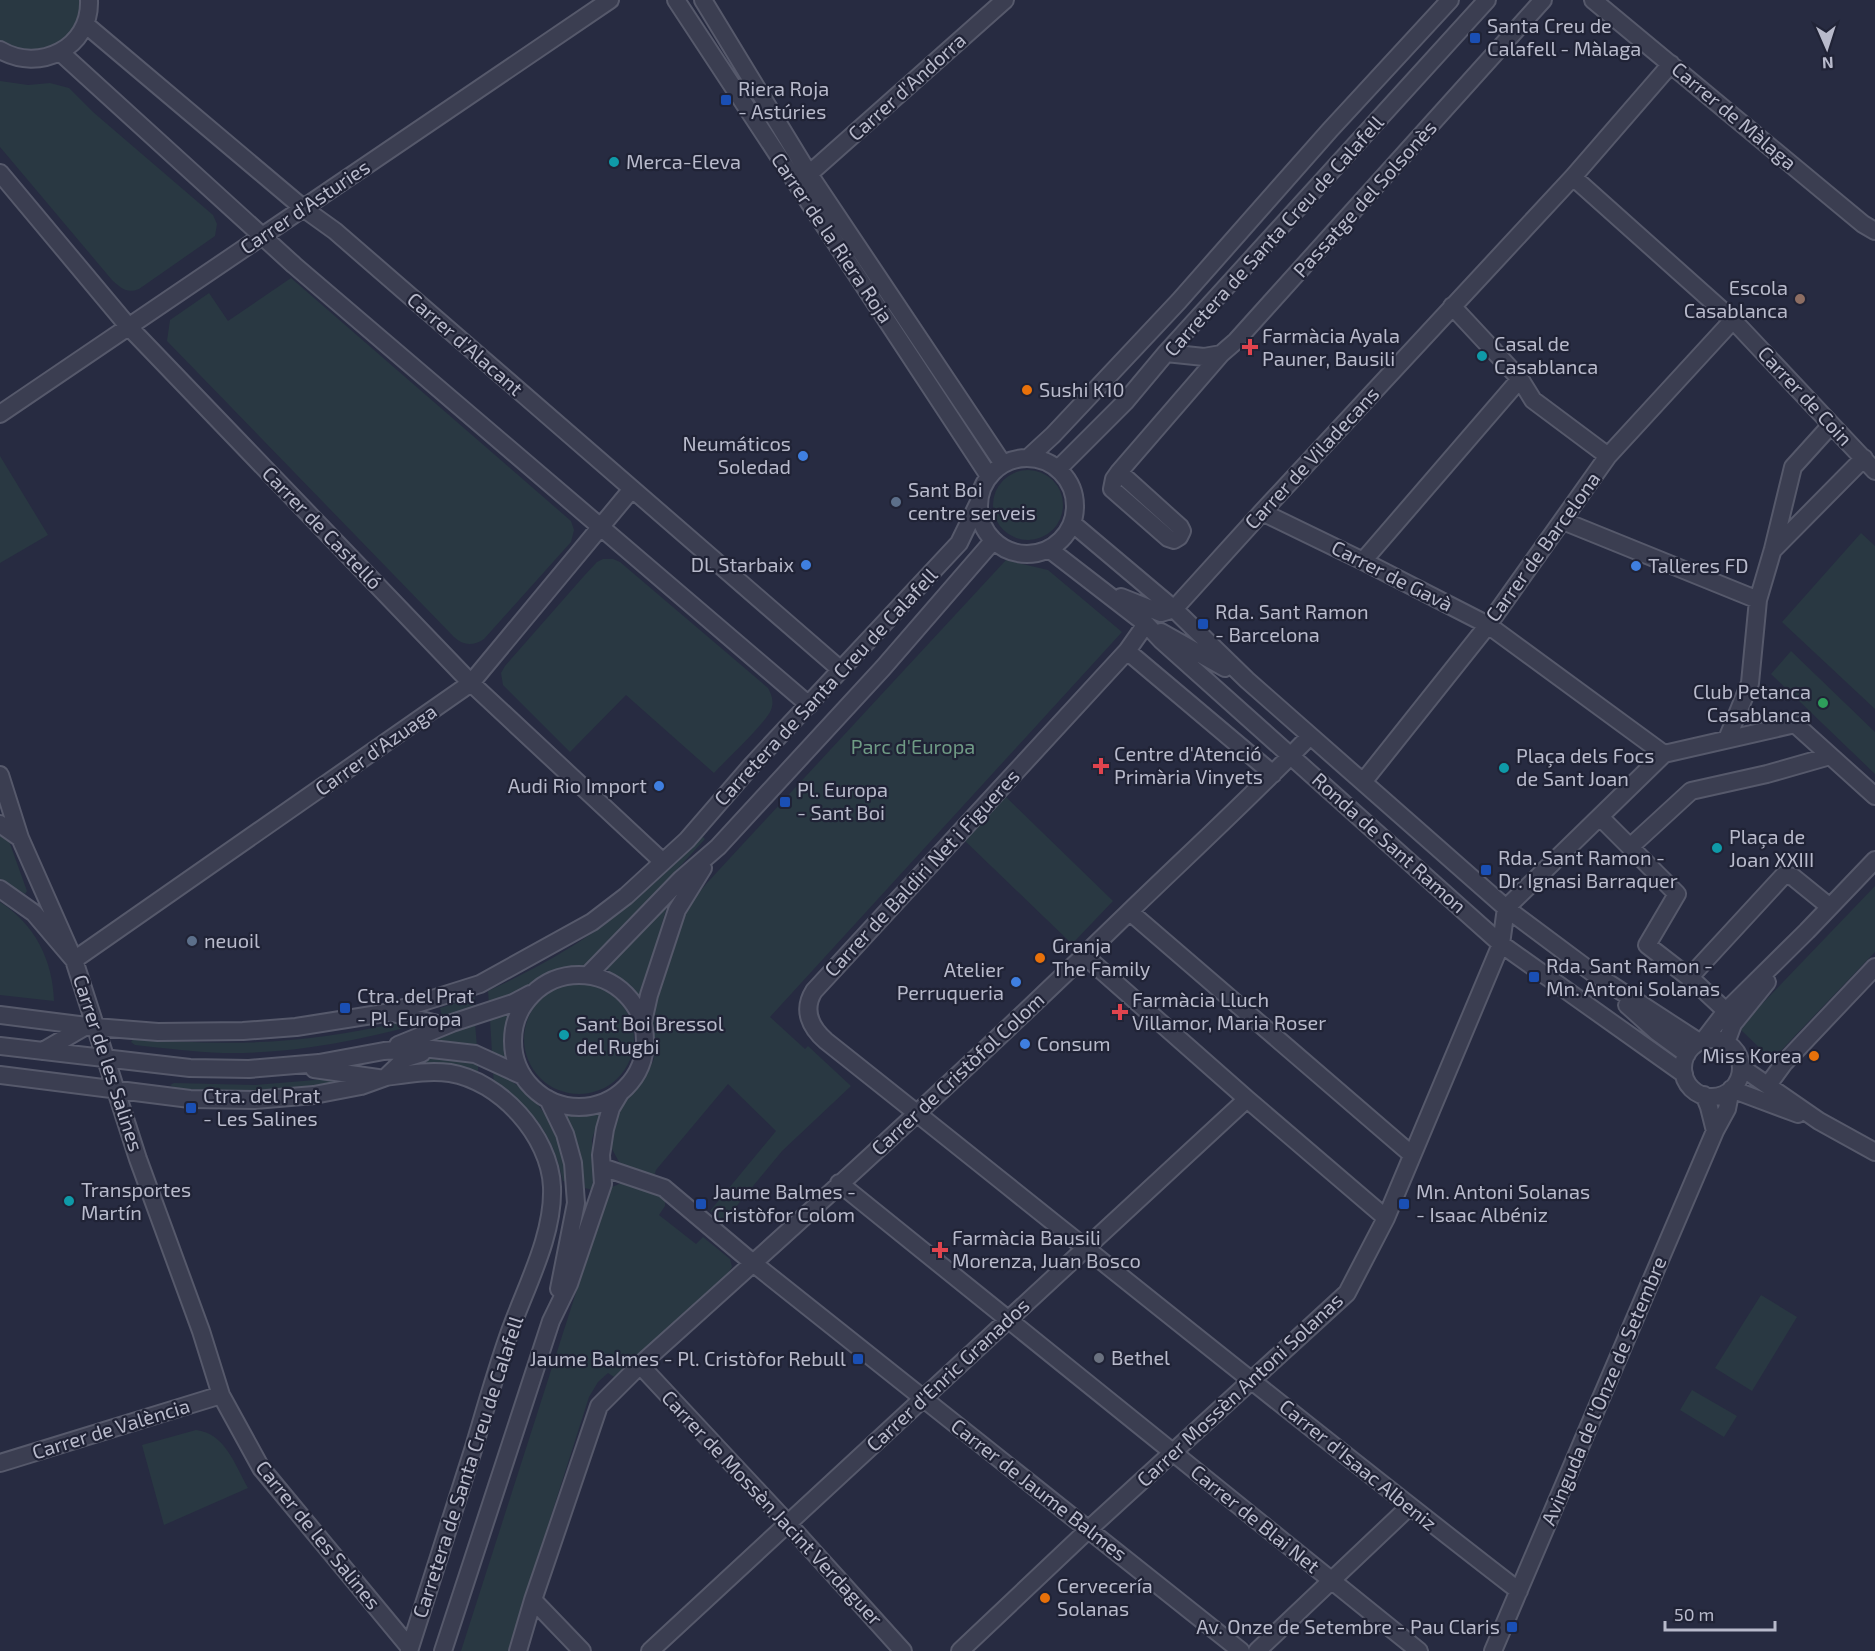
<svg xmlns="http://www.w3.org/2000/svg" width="1875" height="1651" font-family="'Exo 2',sans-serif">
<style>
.green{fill:#293842}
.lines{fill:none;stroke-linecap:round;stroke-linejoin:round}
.minor-casing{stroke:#56596b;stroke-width:20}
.minor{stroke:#3b3e51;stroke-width:16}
.transit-dot{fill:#1a4fb4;stroke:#202336;stroke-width:2}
.culture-dot{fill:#0f9aa8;stroke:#202336;stroke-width:2}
.education-dot{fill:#8d6e63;stroke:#202336;stroke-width:2}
.health-dot{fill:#e0444e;stroke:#202336;stroke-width:2}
.food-dot{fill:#e8710a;stroke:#202336;stroke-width:2}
.shop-dot{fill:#3f7fe0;stroke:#202336;stroke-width:2}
.service-dot{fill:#5c6f8a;stroke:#202336;stroke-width:2}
.leisure-dot{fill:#2e9e5b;stroke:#202336;stroke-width:2}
.worship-dot{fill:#6b7280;stroke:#202336;stroke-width:2}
.labels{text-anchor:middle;stroke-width:4.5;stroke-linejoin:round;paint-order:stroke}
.poi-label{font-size:20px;fill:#b8bacb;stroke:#202336;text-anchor:start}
.street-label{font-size:20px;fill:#b8bacb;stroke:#202336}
.park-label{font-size:20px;fill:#6f9b85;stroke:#202336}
</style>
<rect width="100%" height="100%" fill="#272b41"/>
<path class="green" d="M0,0H81C80,28 61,53 31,53C22,54 9,46 0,43Z
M0,81L28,85L50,83L69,88L93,112L213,215L217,224L215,236L139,289C127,294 121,288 112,280L0,147Z
M291,278L571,521L574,530L571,542L484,639C474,646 463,646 454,637L167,341L170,320L209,293L228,321Z
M0,456L48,535L0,563Z
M993 505a35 35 0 1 1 70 0a35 35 0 1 1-70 0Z
M1861,533L1875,546V709L1782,622Z
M603,559H613L620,562L768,688C772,695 774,702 771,710C765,724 726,760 714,773L626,695L570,752L503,685L501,673L505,666L584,576L597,562Z
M1006,560L1048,570L1122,632L770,1017L805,1049L808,1046L851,1086L782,1151L725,1220L722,1217L720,1219L710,1211L776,1131L728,1084L656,1170L654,1176L633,1169L619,1162L612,1149L611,1142L621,1106L626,1097L646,1076L654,1059L655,1044L652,1016L655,1002L685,910L706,884Z
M1791,651L1875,732V774L1771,674Z
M1005,796L1113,901L1072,944L963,839Z
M0,831L9,841L27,891L25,894L0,880Z
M700,834L705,839L592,962L583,966L555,970L538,979L524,991L489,1004L488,991C544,965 601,933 646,890C665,873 682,853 700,834Z
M1875,886V952L1772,1060L1739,1028Z
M0,902C35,924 53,961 54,1001L0,995Z
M668,903L642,993L637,995L626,983L606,969Z
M524 1039a55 55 0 1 1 110 0a55 55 0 1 1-110 0Z
M475,997V1008L442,1017L440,1008Z
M506,1014H509L510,1016L506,1037L509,1058L506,1059L492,1053L490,1019Z
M400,1022L411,1026C349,1043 286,1054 223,1053C193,1052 164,1048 135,1045L131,1042L134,1038C228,1047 309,1044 400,1022Z
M475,1023L477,1047L454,1043L428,1042L425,1037Z
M442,1058L478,1064V1072L465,1068L420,1063L421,1059Z
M493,1071C544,1096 558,1129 569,1182L563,1181C552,1133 535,1111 494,1084Z
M327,1079L351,1081L261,1091L177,1089L170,1085L174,1083L255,1085Z
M600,1111L601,1113L592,1139L593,1190L585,1188L580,1152L563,1112L580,1113Z
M624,1182L655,1193L665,1200V1206L659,1215L696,1244L703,1237L730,1259L732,1267L728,1273L614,1377L608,1373L598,1382L589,1397L508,1651H461L606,1199L612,1187Z
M1761,1295L1797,1317L1752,1391L1715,1368Z
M1692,1390L1737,1416L1724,1437L1680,1410Z
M196,1430C225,1433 235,1465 248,1488L164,1525L142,1445Z"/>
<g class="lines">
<defs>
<path id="minor" d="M676,0L989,476
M703,0L809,174L1003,464
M1593,0L1863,224L1875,231
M85,24L303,208L335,231L841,670
M0,50C39,73 91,48 89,0
M60,52L294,265L809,705
M0,173L128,326L471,683L663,862
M809,174L1005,0
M1573,177L1733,320L1875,471
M1452,306L1520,379L1533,400L1608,456
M1166,353L1204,357L1221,354L1236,341L1543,0
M0,414L610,0
M1028,458L1053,435L1179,301L1330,130L1450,0
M979 506a48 48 0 1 1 96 0a48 48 0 1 1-96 0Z
M1058,469L1125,402L1166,353L1487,0
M1119,472L1180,527L1182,531L1179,537L1174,540L1168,538L1112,489L1114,479L1119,472L1221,354
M1262,512L1363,561L1488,625L1664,754
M1563,521L1758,600
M1072,523L1174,609L1247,680L1506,908L1593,973L1699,1042
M1049,549L1146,624L1161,640L1501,944L1684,1074
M1774,549L1864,458
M1363,561L1520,379
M1121,597L1161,613L1174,609L1262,512L1573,177L1671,64
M1146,624L1127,651L814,991C802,1010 810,1027 826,1041C1057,1224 1286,1411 1519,1591
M1161,632L1225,668
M1127,651L1273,774
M1727,739L1750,683L1758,600L1773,549L1793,467L1831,425
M0,775L20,838L74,960L138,1159L201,1331L221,1395L261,1468L410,1648
M1363,782L1488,625L1608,456L1733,320
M1600,817L1677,894L1647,945L1696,983L1726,1011
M0,824L20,838
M1630,847L1691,791L1767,774L1830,756
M0,889L34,913L74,960L471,683L632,489
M1506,908L1664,754L1795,724L1875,796
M1130,912L1411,1154
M1085,956L1247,1099L1386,1218
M513 1041a66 66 0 1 1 132 0a66 66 0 1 1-132 0Z
M588,975L681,879L718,847L741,822L883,668L993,541
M1689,978L1784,875L1793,877L1830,907
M1627,1005L1657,1032L1687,1054
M393,1013L445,1026
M0,1015L95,1027L158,1032L243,1031L296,1027L391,1012L480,984L592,922L626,896L663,862L687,840L751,766L959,543L978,504
M643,1022L649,995L677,910L703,868
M1683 1068a29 29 0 1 1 58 0a29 29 0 1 1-58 0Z
M1703,1041L1726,1011L1807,931L1875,860
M1726,1043L1733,1024L1767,982
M398,1045L452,1023L513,1003L530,994
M0,1046L190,1068L249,1069L319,1063L384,1051L423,1048L475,1054L523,1076
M43,1051L86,1026
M1741,1067L1819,1121L1875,1152
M314,1069L378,1078
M0,1075L190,1099L255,1100L314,1095L361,1086L386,1077L406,1058L422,1053
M386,1077C407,1074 429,1070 450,1073C500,1081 550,1136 552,1187C554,1236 525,1288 509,1334C496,1371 485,1410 474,1447C452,1515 431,1583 409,1651
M1768,1085L1784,1063L1875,967
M1731,1089L1798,1114
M1704,1095L1709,1107L1715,1131
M548,1099L565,1134L573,1163L576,1203L559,1289
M602,1167L664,1188L753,1263L1241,1651
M839,1183L1419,1651
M640,1365L781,1516L903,1651
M0,1463L221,1395
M533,1600L582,1651
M443,1651L551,1321L569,1284L603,1184L601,1155L605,1129L611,1108L620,1093
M518,1651L533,1600L599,1406L640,1365C805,1217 969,1068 1128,913C1189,854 1251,797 1310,736
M650,1651L1247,1099
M960,1651L1089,1529L1347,1293L1386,1218L1501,944L1506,908
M1257,1651L1409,1507
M1493,1651L1715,1131L1727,1109L1731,1089"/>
</defs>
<use href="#minor" class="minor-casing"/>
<use href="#minor" class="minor"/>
</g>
<g class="transit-dot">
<rect x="1469" y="32" width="12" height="12" rx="3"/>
<rect x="720" y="94" width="12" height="12" rx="3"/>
<rect x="1197" y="618" width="12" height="12" rx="3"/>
<rect x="779" y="796" width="12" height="12" rx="3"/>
<rect x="1480" y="864" width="12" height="12" rx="3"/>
<rect x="1528" y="971" width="12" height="12" rx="3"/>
<rect x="339" y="1002" width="12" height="12" rx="3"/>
<rect x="185" y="1102" width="12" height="12" rx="3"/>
<rect x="695" y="1198" width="12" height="12" rx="3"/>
<rect x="1398" y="1198" width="12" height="12" rx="3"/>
<rect x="852" y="1353" width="12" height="12" rx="3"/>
<rect x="1506" y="1621" width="12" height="12" rx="3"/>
</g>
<g class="culture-dot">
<circle cx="614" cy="162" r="6"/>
<circle cx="1482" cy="356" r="6"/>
<circle cx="1504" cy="768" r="6"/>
<circle cx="1717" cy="848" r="6"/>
<circle cx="564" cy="1035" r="6"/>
<circle cx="69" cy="1201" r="6"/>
</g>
<circle class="education-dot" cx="1800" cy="299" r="6"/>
<g class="health-dot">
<path d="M1247 338h6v6h6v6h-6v6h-6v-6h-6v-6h6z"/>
<path d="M1098 757h6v6h6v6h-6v6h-6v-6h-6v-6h6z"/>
<path d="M1117 1003h6v6h6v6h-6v6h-6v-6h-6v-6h6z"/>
<path d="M937 1241h6v6h6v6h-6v6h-6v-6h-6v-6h6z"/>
</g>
<g class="food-dot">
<circle cx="1027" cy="390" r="6"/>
<circle cx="1040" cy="958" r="6"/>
<circle cx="1814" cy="1056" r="6"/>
<circle cx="1045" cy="1598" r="6"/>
</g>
<g class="shop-dot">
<circle cx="803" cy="456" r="6"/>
<circle cx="806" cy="565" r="6"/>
<circle cx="1636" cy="566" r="6"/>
<circle cx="659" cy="786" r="6"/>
<circle cx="1016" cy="982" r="6"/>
<circle cx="1025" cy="1044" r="6"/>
</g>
<g class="service-dot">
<circle cx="896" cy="502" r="6"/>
<circle cx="192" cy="941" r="6"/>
</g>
<circle class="leisure-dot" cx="1823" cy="703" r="6"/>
<circle class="worship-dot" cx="1099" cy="1358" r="6"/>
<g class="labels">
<g class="poi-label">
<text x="1487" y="33">Santa Creu de<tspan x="1487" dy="23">Calafell - Màlaga</tspan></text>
<text x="738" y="96">Riera Roja<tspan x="738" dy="23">- Astúries</tspan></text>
<text x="626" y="169">Merca-Eleva</text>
<text x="1788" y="295" text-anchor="end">Escola<tspan x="1788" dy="23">Casablanca</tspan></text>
<text x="1262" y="343">Farmàcia Ayala<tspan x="1262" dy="23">Pauner, Bausili</tspan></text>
<text x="1494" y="351">Casal de<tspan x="1494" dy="23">Casablanca</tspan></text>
<text x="1039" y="397">Sushi K10</text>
<text x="791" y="451" text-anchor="end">Neumáticos<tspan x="791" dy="23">Soledad</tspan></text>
<text x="908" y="497">Sant Boi<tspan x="908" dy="23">centre serveis</tspan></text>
<text x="794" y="572" text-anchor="end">DL Starbaix</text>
<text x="1648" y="573">Talleres FD</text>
<text x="1215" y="619">Rda. Sant Ramon<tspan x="1215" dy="23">- Barcelona</tspan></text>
<text x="1811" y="699" text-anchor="end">Club Petanca<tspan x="1811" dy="23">Casablanca</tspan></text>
<text x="1114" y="761">Centre d'Atenció<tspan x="1114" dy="23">Primària Vinyets</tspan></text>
<text x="1516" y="763">Plaça dels Focs<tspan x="1516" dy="23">de Sant Joan</tspan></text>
<text x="647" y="793" text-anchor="end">Audi Rio Import</text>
<text x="797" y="797">Pl. Europa<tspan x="797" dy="23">- Sant Boi</tspan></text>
<text x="1729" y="844">Plaça de<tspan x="1729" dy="23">Joan XXIII</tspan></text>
<text x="1498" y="865">Rda. Sant Ramon -<tspan x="1498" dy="23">Dr. Ignasi Barraquer</tspan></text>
<text x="204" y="948">neuoil</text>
<text x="1052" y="953">Granja<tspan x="1052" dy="23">The Family</tspan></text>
<text x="1546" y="973">Rda. Sant Ramon -<tspan x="1546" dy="23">Mn. Antoni Solanas</tspan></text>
<text x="1004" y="977" text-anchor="end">Atelier<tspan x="1004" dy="23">Perruqueria</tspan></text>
<text x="357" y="1003">Ctra. del Prat<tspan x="357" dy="23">- Pl. Europa</tspan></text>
<text x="1132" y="1007">Farmàcia Lluch<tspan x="1132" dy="23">Villamor, Maria Roser</tspan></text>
<text x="576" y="1031">Sant Boi Bressol<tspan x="576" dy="23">del Rugbi</tspan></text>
<text x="1037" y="1051">Consum</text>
<text x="1802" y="1063" text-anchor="end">Miss Korea</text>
<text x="203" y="1103">Ctra. del Prat<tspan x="203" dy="23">- Les Salines</tspan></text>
<text x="81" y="1197">Transportes<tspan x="81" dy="23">Martín</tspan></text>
<text x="713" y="1199">Jaume Balmes -<tspan x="713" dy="23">Cristòfor Colom</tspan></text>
<text x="1416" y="1199">Mn. Antoni Solanas<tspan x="1416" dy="23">- Isaac Albéniz</tspan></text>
<text x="952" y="1245">Farmàcia Bausili<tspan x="952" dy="23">Morenza, Juan Bosco</tspan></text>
<text x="1111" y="1365">Bethel</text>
<text x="846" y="1366" text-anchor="end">Jaume Balmes - Pl. Cristòfor Rebull</text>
<text x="1057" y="1593">Cervecería<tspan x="1057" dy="23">Solanas</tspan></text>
<text x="1500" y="1634" text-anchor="end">Av. Onze de Setembre - Pau Claris</text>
</g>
<g class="street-label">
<text transform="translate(907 87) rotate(-42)" y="7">Carrer d'Andorra</text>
<text transform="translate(1734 116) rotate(40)" y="7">Carrer de Màlaga</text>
<text transform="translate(1365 199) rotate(-48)" y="7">Passatge del Solsonès</text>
<text transform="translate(305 207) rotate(-34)" y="7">Carrer d'Asturies</text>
<text transform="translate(1274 236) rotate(-48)" y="7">Carretera de Santa Creu de Calafell</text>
<text transform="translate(832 238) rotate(56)" y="7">Carrer de la Riera Roja</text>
<text transform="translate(465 344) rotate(41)" y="7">Carrer d'Alacant</text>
<text transform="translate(1805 396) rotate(47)" y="7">Carrer de Coin</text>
<text transform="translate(1312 458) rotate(-47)" y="7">Carrer de Viladecans</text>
<text transform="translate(322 528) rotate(46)" y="7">Carrer de Castelló</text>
<text transform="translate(1543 547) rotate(-54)" y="7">Carrer de Barcelona</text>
<text transform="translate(1392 576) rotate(27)" y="7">Carrer de Gavà</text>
<text transform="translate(826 687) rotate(-47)" y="7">Carretera de Santa Creu de Calafell</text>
<text transform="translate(376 750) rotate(-35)" y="7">Carrer d'Azuaga</text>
<text transform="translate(1389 843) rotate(42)" y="7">Ronda de Sant Ramon</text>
<text transform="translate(922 873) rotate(-47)" y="7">Carrer de Baldiri Net i Figueres</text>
<text transform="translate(108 1063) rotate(72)" y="7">Carrer de les Salines</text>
<text transform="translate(958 1074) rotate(-43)" y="7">Carrer de Cristòfol Colom</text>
<text transform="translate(948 1375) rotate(-43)" y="7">Carrer d'Enric Granados</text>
<text transform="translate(1240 1390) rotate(-43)" y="7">Carrer Mossèn Antoni Solanas</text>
<text transform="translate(1604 1391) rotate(-67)" y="7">Avinguda de l'Onze de Setembre</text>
<text transform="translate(111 1429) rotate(-17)" y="7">Carrer de València</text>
<text transform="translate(1358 1465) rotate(39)" y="7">Carrer d'Isaac Albeniz</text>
<text transform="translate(468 1467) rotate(-72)" y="7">Carretera de Santa Creu de Calafell</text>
<text transform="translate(1039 1490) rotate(38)" y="7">Carrer de Jaume Balmes</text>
<text transform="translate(772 1508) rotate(47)" y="7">Carrer de Mossèn Jacint Verdaguer</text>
<text transform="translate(1255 1519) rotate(39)" y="7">Carrer de Blai Net</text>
<text transform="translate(318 1535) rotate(51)" y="7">Carrer de les Salines</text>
</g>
<g class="park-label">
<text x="913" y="754">Parc d'Europa</text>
</g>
</g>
<g transform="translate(1827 48) rotate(177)" stroke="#202336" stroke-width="4.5" paint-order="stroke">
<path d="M0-4.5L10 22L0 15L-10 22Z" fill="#b8bacb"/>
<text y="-9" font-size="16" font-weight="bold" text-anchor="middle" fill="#b8bacb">N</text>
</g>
<path d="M1665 1621v9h110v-9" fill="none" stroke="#b8bacb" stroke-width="3"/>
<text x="1674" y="1621" font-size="18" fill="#b8bacb" stroke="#202336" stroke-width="4.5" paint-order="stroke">50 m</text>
</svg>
